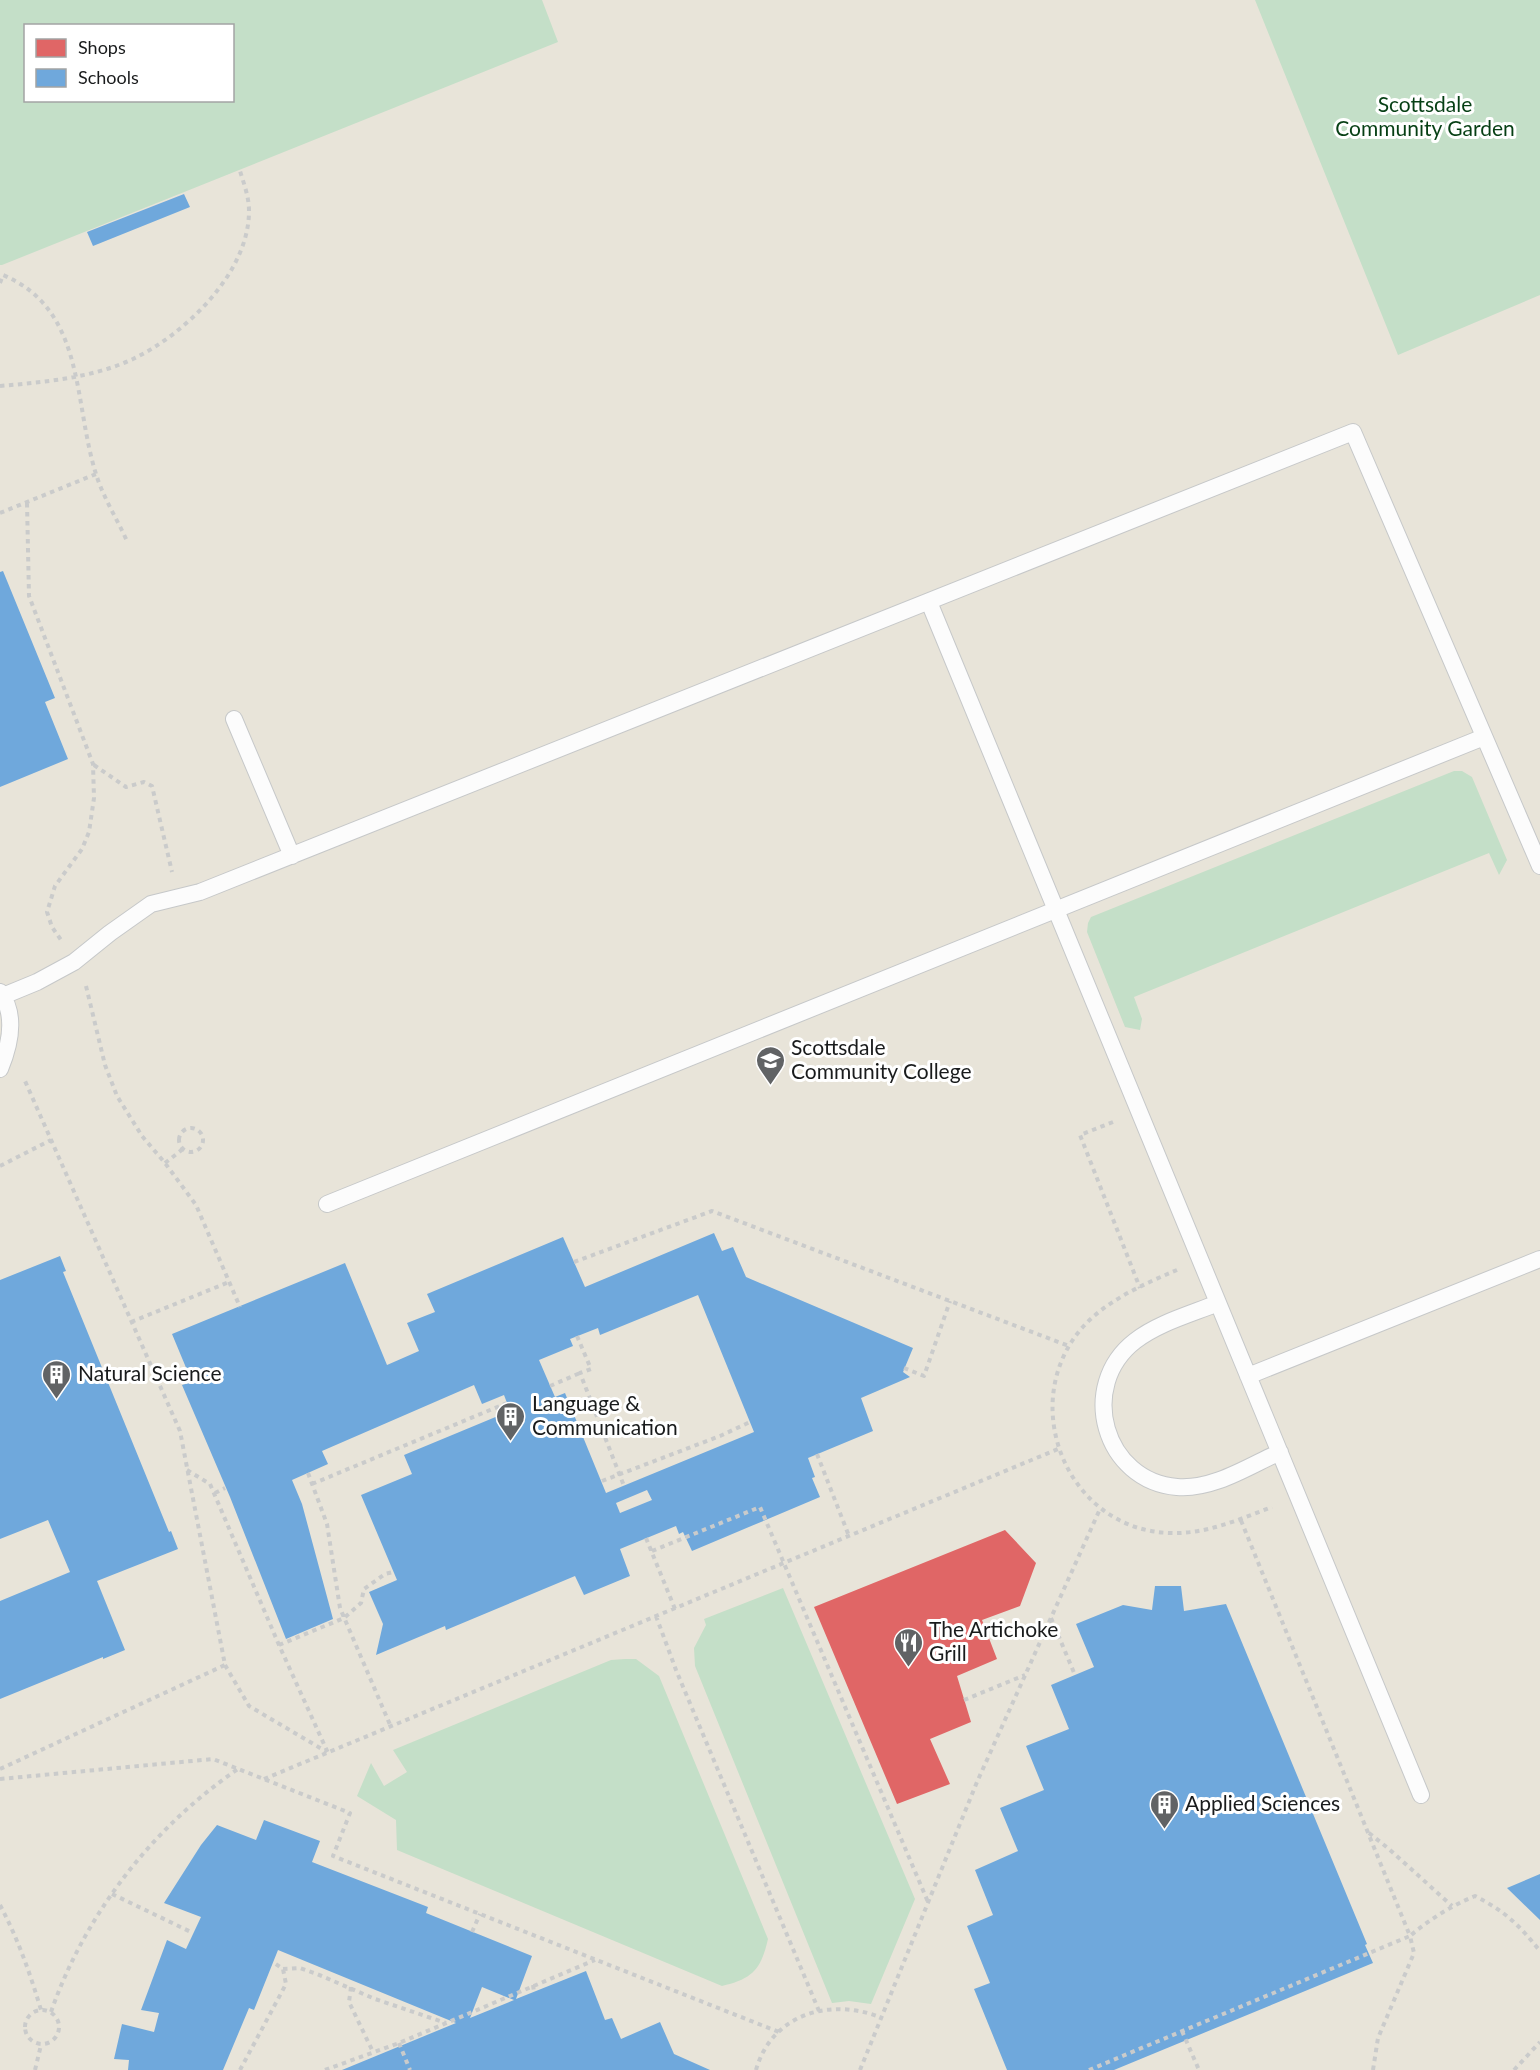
<svg xmlns="http://www.w3.org/2000/svg" width="1540" height="2070" font-family="Lato,sans-serif">
<style>
.education{fill:#e8e4d9;fill-rule:evenodd}
.green{fill:#c4dfc8;fill-rule:evenodd}
.shops{fill:#e06666}
.schools{fill:#6fa8dc;fill-rule:evenodd}
.lines{fill:none;stroke-linecap:round;stroke-linejoin:round}
.lane-casing{stroke:#c6c8c9;stroke-width:18}
.path{stroke:#cacbcb;stroke-width:4;stroke-dasharray:4.5 4.5;stroke-linecap:butt}
.lane{stroke:#fcfcfc;stroke-width:16}
.labels{text-anchor:middle;stroke-width:6;stroke-linejoin:round;paint-order:stroke}
.park-label{font-size:21px;fill:#063f14;stroke:#fff}
.poi-label{font-size:21px;fill:#191b1c;stroke:#fff;text-anchor:start}
</style>
<rect width="100%" height="100%" fill="#e8eaec"/>
<path class="education" d="M0,0H1540V2070H0ZM26,26H232V100H26Z"/>
<path class="green" d="M0,0H542L558,42L2,265H0ZM26,26H232V100H26Z
M1255,0H1540V295L1398,355Z
M1454,771H1462L1472,777L1507,860L1499,875L1489,853L1134,997L1142,1019L1140,1030L1125,1027L1087,932L1088,923L1091,917Z
M783,1588L915,1899L871,2004L849,2001L832,2003L695,1666L694,1648L706,1625L704,1619Z
M625,1659H636L659,1676L768,1939C761,1969 753,1979 722,1986L397,1850L396,1820L357,1796L371,1763L384,1786L407,1772L393,1750L611,1660Z"/>
<path class="shops" d="M1005,1530L1036,1563L1020,1606L982,1620L997,1659L957,1676L971,1722L930,1739L950,1784L897,1804L814,1607Z"/>
<path class="schools" d="M184,194L190,207L93,246L87,232Z
M3,571L55,698L45,702L68,759L0,787V572Z
M714,1233L722,1251L733,1247L746,1277L913,1348L903,1372L910,1377L861,1398L873,1431L808,1458L815,1477L812,1478L820,1497L692,1551L683,1532L679,1534L676,1526L620,1549L630,1576L584,1595L575,1576L446,1630L445,1626L376,1655L383,1624L369,1592L397,1580L361,1495L412,1474L404,1455L510,1411L504,1395L482,1404L474,1385L322,1451L328,1464L292,1480L302,1504L333,1619L286,1639L230,1497L182,1385L192,1382L172,1334L345,1263L387,1365L419,1351L407,1323L435,1312L427,1294L563,1237L585,1287ZM698,1295L754,1432L606,1493L565,1393L555,1397L539,1360L573,1346L570,1339L598,1328L600,1335ZM647,1490L652,1500L620,1513L616,1503Z
M60,1256L66,1271L63,1272L169,1532L171,1531L178,1549L97,1581L125,1650L103,1659V1657L0,1699V1601L70,1572L48,1520L0,1539V1280Z
M1155,1586H1181L1184,1611L1226,1604L1367,1944L1365,1945L1373,1963L1114,2070H1007L974,1989L990,1983L967,1926L993,1915L975,1870L1018,1851L1000,1808L1044,1790L1026,1746L1069,1729L1051,1685L1094,1667L1076,1624L1123,1605L1152,1610Z
M264,1820L320,1841L312,1862L428,1907L426,1913L532,1956L516,1999L586,1971L605,2020L612,2018L621,2039L660,2022L674,2054L710,2070H342L456,2023L278,1950L254,2010L249,2008L223,2070H128L129,2060L114,2059L122,2024L154,2032L159,2013L141,2010L167,1940L186,1949L201,1917L164,1903L201,1845L217,1825L256,1840ZM482,1987L514,2000L470,2018Z
M1540,1874V1920L1507,1888Z"/>
<g class="lines">
<defs>
<path id="lane" d="M929,602L1421,1795
M234,719L292,856
M0,992C17,1015 10,1045 0,1069
M3,996L37,982L74,962L110,933L151,904L200,892L1353,432L1540,866
M327,1204L1484,737
M1218,1303C1191,1314 1158,1323 1135,1341C1077,1386 1104,1481 1177,1487C1213,1490 1249,1466 1280,1452
M1248,1376L1540,1259"/>
</defs>
<use href="#lane" class="lane-casing"/>
<path class="path" d="M0,283L3,275C86,310 73,402 96,474C103,497 117,519 127,541
M0,386C45,382 92,378 133,359C185,334 249,273 249,211C249,197 244,184 240,171
M27,503L29,596L93,764L94,798L89,832L82,849L55,886L47,912L52,927L61,940
M0,513L96,474
M94,765L126,787L144,782L152,786L172,872
M86,986L105,1065L117,1096L142,1136L165,1163L196,1205L240,1307
M1113,1122L1080,1135L1140,1288
M179 1140a12 12 0 1 1 24 0a12 12 0 1 1-24 0Z
M165,1163L183,1149
M0,1166L51,1140
M574,1262L712,1211L1069,1346
M1177,1270C1144,1284 1105,1301 1081,1329C1016,1406 1069,1532 1172,1533C1207,1534 1240,1519 1272,1507
M131,1322L229,1282
M577,1336L591,1369L580,1373L624,1486
M904,1368L924,1376L950,1301
M550,1386L580,1373
M817,1454L849,1536
M187,1470L210,1484L279,1645L328,1753
M308,1473L327,1524L340,1608L391,1727
M602,1481L720,1436L750,1422
M312,1484L507,1403
M215,1493L225,1488
M646,1538L675,1609
M652,1551L760,1507L928,1902
M656,1616L676,1670L819,2011
M1051,1618L1075,1675
M279,1645L344,1618L361,1603L364,1589L385,1574L393,1572
M225,1665L249,1706L327,1752
M964,1700L1025,1675
M0,1769L225,1665L180,1431L25,1081
M0,1779L213,1759L350,1813L333,1856L779,2032
M264,1779L1058,1449
M1369,1833L1389,1849L1452,1906
M112,1894L193,1933
M0,1905C18,1939 30,1973 41,2010
M472,1932L480,1914
M283,1969L300,1968L317,1974L375,1999L446,2023
M533,1985L534,1992
M351,1987L349,2002L373,2052
M25 2027a17 17 0 1 1 34 0a17 17 0 1 1-34 0Z
M51,2012C85,1914 153,1827 238,1769
M1182,2031L1199,2070
M399,2043L410,2070
M35,2070L41,2045
M240,2070L286,1984L283,1969L273,1962
M325,2070L399,2043L595,1960
M756,2070C772,2013 832,1997 882,2018
M860,2070L977,1782L1100,1509
M1089,2070L1410,1936L1240,1518
M1373,2070L1378,2038L1414,1953L1410,1936C1430,1919 1451,1906 1475,1896C1506,1912 1518,1924 1540,1951
M1514,2070L1540,2042"/>
<use href="#lane" class="lane"/>
</g>
<defs>
<symbol id="university-pin" viewBox="-11 -11 22 30"><path d="M0 17L-7.5 6A9.5 9.5 0 1 1 7.5 6Z" fill="#616365" stroke="#fff"/><path d="M0-5L7-2L0 1L-7-2ZM-4 1L0 2.5L4 1V4Q0 6-4 4Z" fill="#fff"/></symbol>
<symbol id="building-pin" viewBox="-11 -11 22 30"><path d="M0 17L-7.5 6A9.5 9.5 0 1 1 7.5 6Z" fill="#616365" stroke="#fff"/><path d="M-4-6H4V6H1V3H-1V6H-4ZM-2.5-4.3h1.7v1.8h-1.7ZM.8-4.3h1.7v1.8H.8ZM-2.5-1h1.7V.8h-1.7ZM.8-1h1.7V.8H.8Z" fill="#fff"/></symbol>
<symbol id="restaurant-pin" viewBox="-11 -11 22 30"><path d="M0 17L-7.5 6A9.5 9.5 0 1 1 7.5 6Z" fill="#616365" stroke="#fff"/><path d="M-5-6h1v4h1v-4h1v4h1v-4h1v5L-1.5 .5V6h-2V.5L-5-1ZM5-6V6H3V1.5H1.5Q1.5-4 5-6Z" fill="#fff"/></symbol>
</defs>
<g fill-rule="evenodd">
<use href="#university-pin" x="754" y="1044" width="33" height="45"/>
<use href="#building-pin" x="40" y="1358" width="33" height="45"/>
<use href="#building-pin" x="494" y="1400" width="33" height="45"/>
<use href="#restaurant-pin" x="892" y="1626" width="33" height="45"/>
<use href="#building-pin" x="1148" y="1788" width="33" height="45"/>
</g>
<g class="labels">
<g class="park-label">
<text x="1425" y="112">Scottsdale<tspan x="1425" dy="24">Community Garden</tspan></text>
</g>
<g class="poi-label">
<text x="791" y="1055">Scottsdale<tspan x="791" dy="24">Community College</tspan></text>
<text x="78" y="1381">Natural Science</text>
<text x="532" y="1411">Language &amp;<tspan x="532" dy="24">Communication</tspan></text>
<text x="929" y="1637">The Artichoke<tspan x="929" dy="24">Grill</tspan></text>
<text x="1185" y="1811">Applied Sciences</text>
</g>
</g>
<rect x="24" y="24" width="210" height="78" fill="#ffffff" stroke="#a3a4a4" stroke-width="1.5"/>
<rect x="36" y="39" width="30" height="18" fill="#e06666" stroke="#a3a4a4" stroke-width="1.5"/>
<text x="78" y="54" font-size="18" fill="#191b1c">Shops</text>
<rect x="36" y="69" width="30" height="18" fill="#6fa8dc" stroke="#a3a4a4" stroke-width="1.5"/>
<text x="78" y="84" font-size="18" fill="#191b1c">Schools</text>
</svg>
